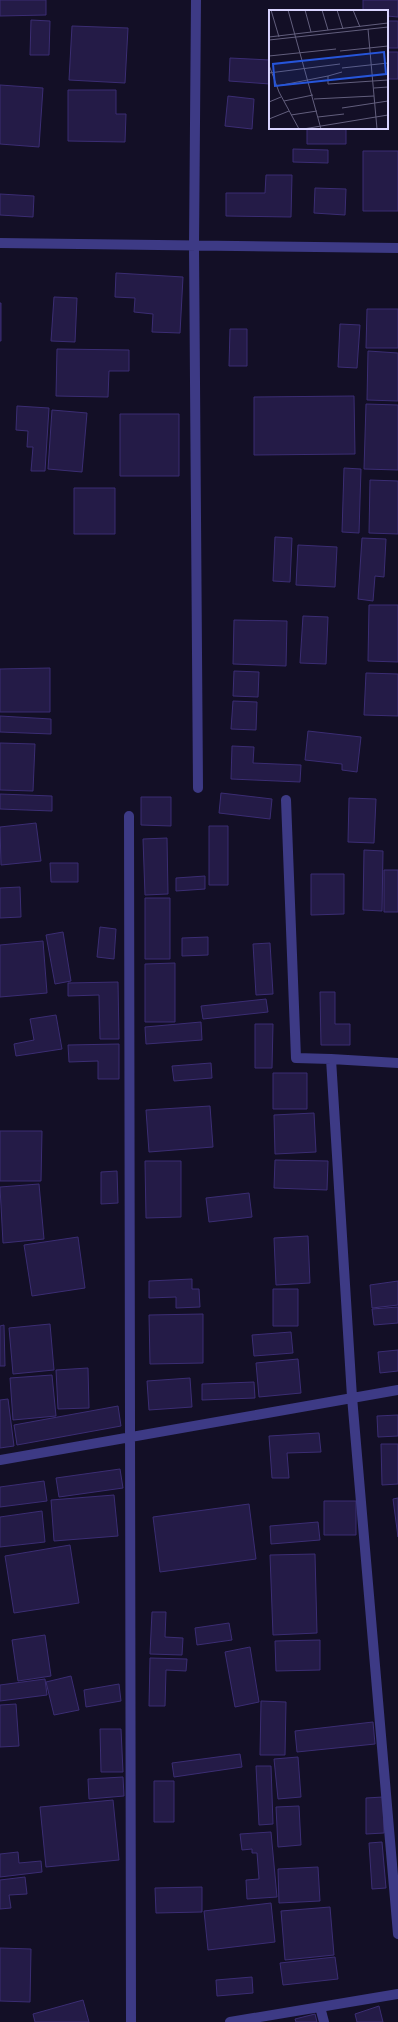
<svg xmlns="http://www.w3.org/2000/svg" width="398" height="2022" font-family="Inter,sans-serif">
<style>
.building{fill:#241b47;stroke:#3b2d73}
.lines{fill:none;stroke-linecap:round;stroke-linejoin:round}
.minor{stroke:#3d3a85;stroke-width:10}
.inset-road{fill:none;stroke:#625e7d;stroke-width:1}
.view{fill:#2655da;fill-opacity:0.15;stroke:#2655da;stroke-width:2}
.inset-edge{fill:none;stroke:#d9d4ff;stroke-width:2}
</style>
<rect width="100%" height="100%" fill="#130f26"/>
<path class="building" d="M0,0H46V15L0,16Z
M363,0H398V17L387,16V11H363Z
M31,20L50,21L49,55H30Z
M387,21H398V48H387Z
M72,26L128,28L125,83L69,80Z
M387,52H398V79H387Z
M230,58L270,60V84L229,81Z
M0,85L43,88L39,147L0,144Z
M68,90H116V114H126L125,142L68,141Z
M228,96L254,99L252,129L225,126Z
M307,128H346V144H307Z
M293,149L328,150V163L293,162Z
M363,151H398V211H363Z
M266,175H292L291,217L226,216V193H265Z
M315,188L346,189L345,215L314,213Z
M0,194L34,196L33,217L0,215Z
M116,273L183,277L180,333L152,332L153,314L134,312L135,298L115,297Z
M54,297L77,298L75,342L51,341Z
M0,303H1V341H0Z
M367,309H398V348H366Z
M340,324L360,325L357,368L338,367Z
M230,329H247V366H229Z
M57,349L129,350V371H109L108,397L56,396Z
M368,351L398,353V401L367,400Z
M354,396L355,454L254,455V397Z
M366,404L398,405V470L364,469Z
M17,406L49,408L45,471H31L33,447H27L28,431L16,430Z
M52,410L87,413L82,472L48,469Z
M120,414H179V476H120Z
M344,468L361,469L359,533L342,532Z
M370,480L398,481V534L369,533Z
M74,488H115V534H74Z
M275,537L292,538L290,582L273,581Z
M362,538L386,539L384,577L375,576L373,601L358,599Z
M298,545L337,547L335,587L296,585Z
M369,605H398V662L368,661Z
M303,616L328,617L326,664L300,663Z
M234,620L287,621L286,666L233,664Z
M50,668V712H0V669Z
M234,671L259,672L258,697L233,696Z
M366,673L398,674V716L364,715Z
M233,701L257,702L256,730L231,729Z
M0,716L51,719V734L0,732Z
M308,731L361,737L357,772L342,770V764L305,760Z
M0,743L35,744L33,791L0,790Z
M232,746L254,747L253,763L301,765L300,782L231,779Z
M221,793L272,799L270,819L219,813Z
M0,794L52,796V811L0,809Z
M141,797H171V826L141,825Z
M349,798L376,799L374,843L348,842Z
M36,823L41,861L1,865L0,827Z
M209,826H228V885H209Z
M167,838L168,894L145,895L143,839Z
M364,850L383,851L382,911L363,910Z
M50,863H78V882H51Z
M384,870H398V912H384Z
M311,874H344V914L311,915Z
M205,876V889L176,891V878Z
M20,887L21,917L0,918V888Z
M145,898H170V959H145Z
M100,927L116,929L114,959L97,957Z
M63,932L71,981L55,984L46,935Z
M208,937V955L182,956V938Z
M43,941L47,993L0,997V945Z
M270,943L273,994L256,995L253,944Z
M175,963V1022H145V964Z
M118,982L119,1039H100L99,995L68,996V983Z
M320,992H335V1024H350V1045H321Z
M266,999L268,1012L203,1019L201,1006Z
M56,1015L62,1049L16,1056L14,1044L34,1040L30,1019Z
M201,1022L202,1040L146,1044L145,1027Z
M255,1024H273L272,1068H255Z
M119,1044V1079H98V1061L69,1062L68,1045Z
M211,1063L212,1078L174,1081L172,1066Z
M273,1073H307V1109H273Z
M210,1106L213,1147L149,1152L146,1110Z
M314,1113L316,1152L275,1154L274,1115Z
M0,1131H42L41,1181H0Z
M275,1160L328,1161L327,1190L274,1188Z
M145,1161H181V1217L146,1218Z
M117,1171L118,1203L101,1204V1172Z
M39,1184L44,1239L3,1243L0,1187Z
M249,1193L252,1217L209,1222L206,1198Z
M308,1236L310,1283L276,1285L274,1238Z
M78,1237L85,1288L32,1296L24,1245Z
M192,1279V1289H199L200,1307L176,1308V1297L149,1298V1281Z
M398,1281V1305L372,1308L370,1285Z
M273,1289H298V1326H273Z
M398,1307V1323L374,1325L372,1309Z
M203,1314V1363L150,1364L149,1315Z
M50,1324L54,1370L13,1374L9,1328Z
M4,1325L5,1366H0V1326Z
M291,1332L293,1353L254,1356L252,1335Z
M398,1350V1371L380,1373L378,1352Z
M298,1359L301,1393L259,1397L256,1363Z
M88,1368L89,1408L58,1409L56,1370Z
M52,1375L56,1416L13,1420L10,1378Z
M190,1378L192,1407L149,1410L147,1381Z
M254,1382L255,1398L202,1400V1384Z
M8,1399L14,1446L0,1448V1400Z
M118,1406L121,1426L17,1445L14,1425Z
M398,1415V1436L378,1437L377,1416Z
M319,1433L321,1452L287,1453L289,1478H272L269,1436Z
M381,1444H398V1484L382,1485Z
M120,1469L123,1488L59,1497L56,1478Z
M44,1481L47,1501L0,1507V1487Z
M114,1495L118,1536L54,1541L51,1500Z
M398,1498V1537L393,1499Z
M324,1501H356V1535H324Z
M249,1504L256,1559L160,1572L153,1517Z
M42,1511L45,1542L0,1547V1517Z
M318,1522L320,1540L271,1544L270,1526Z
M70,1545L79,1603L14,1613L5,1556Z
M315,1554L317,1633L273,1635L270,1555Z
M152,1612H166L165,1637L183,1638L182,1655L150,1654Z
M229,1623L232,1640L197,1645L195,1628Z
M45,1635L51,1676L18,1681L12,1640Z
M320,1640V1670L276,1671L275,1641Z
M250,1647L259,1702L235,1707L225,1652Z
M150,1658L187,1659L186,1671L166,1670L165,1706H149Z
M71,1676L79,1710L54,1715L46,1682Z
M45,1679L47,1695L0,1701V1685Z
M119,1684L121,1701L86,1707L84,1690Z
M261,1701L286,1702L285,1755H260Z
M16,1704L19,1746L0,1747V1705Z
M373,1722L375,1744L297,1752L295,1731Z
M100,1729H121L123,1772H101Z
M240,1754L242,1767L174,1777L172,1763Z
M298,1757L301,1797L278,1799L274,1759Z
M256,1766H271L273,1824L259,1825Z
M123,1777L124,1796L89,1799L88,1779Z
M154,1781H174V1822H154Z
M383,1797L384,1833L366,1834V1798Z
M113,1800L119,1860L46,1867L40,1807Z
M299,1806L301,1845L278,1847L276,1807Z
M271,1832L277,1897L247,1899L246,1880L259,1879L257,1853H252V1849L242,1850L240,1834Z
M382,1842L386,1888L372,1889L369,1843Z
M18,1852L19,1863L41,1861L42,1872L0,1877V1854Z
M318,1867L320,1901L279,1903L278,1869Z
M25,1877L27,1894L9,1895L11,1908L0,1909V1880Z
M202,1887V1912L156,1913L155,1888Z
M271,1903L275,1942L208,1950L204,1911Z
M330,1907L334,1955L285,1960L281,1911Z
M0,1948L31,1949L30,2002L0,2001Z
M335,1957L338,1979L283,1985L280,1963Z
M252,1977L253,1993L217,1996L216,1980Z
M83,2000L89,2022H35L33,2014Z
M379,2006L383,2022H357L355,2014Z
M315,2014L317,2022H296L295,2019Z"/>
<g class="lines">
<path class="minor" d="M196,0L194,246L198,788
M0,243L398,248
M286,800L296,1058L331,1059
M129,816L131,2022
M398,1063L331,1059L352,1397L398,1934
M0,1460L398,1390
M320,2007L324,2022
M230,2022L398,1994"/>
</g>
<g transform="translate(269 10)">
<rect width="119" height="119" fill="#130f26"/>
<path class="inset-road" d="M2,0L10,27M19,0L52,119M36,0L42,22M53,0L59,20M68,0L74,19M84,0L91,17M99,19L108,119M0,27L119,13M0,30L119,17M71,41L119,36M0,46L67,39M0,55L10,82L30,119M73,58L119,53M0,63L71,54M59,66L73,62M8,76L59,66V74L119,70M105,78L119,77M45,89L105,86M15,91L44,85M0,92L12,87M73,98L119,91M22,105L48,101M49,107L75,104M0,109L20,101M34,119L119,105"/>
<path class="view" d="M115,42L117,64L6,76L4,54Z"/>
<rect width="119" height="119" class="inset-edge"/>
</g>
</svg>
